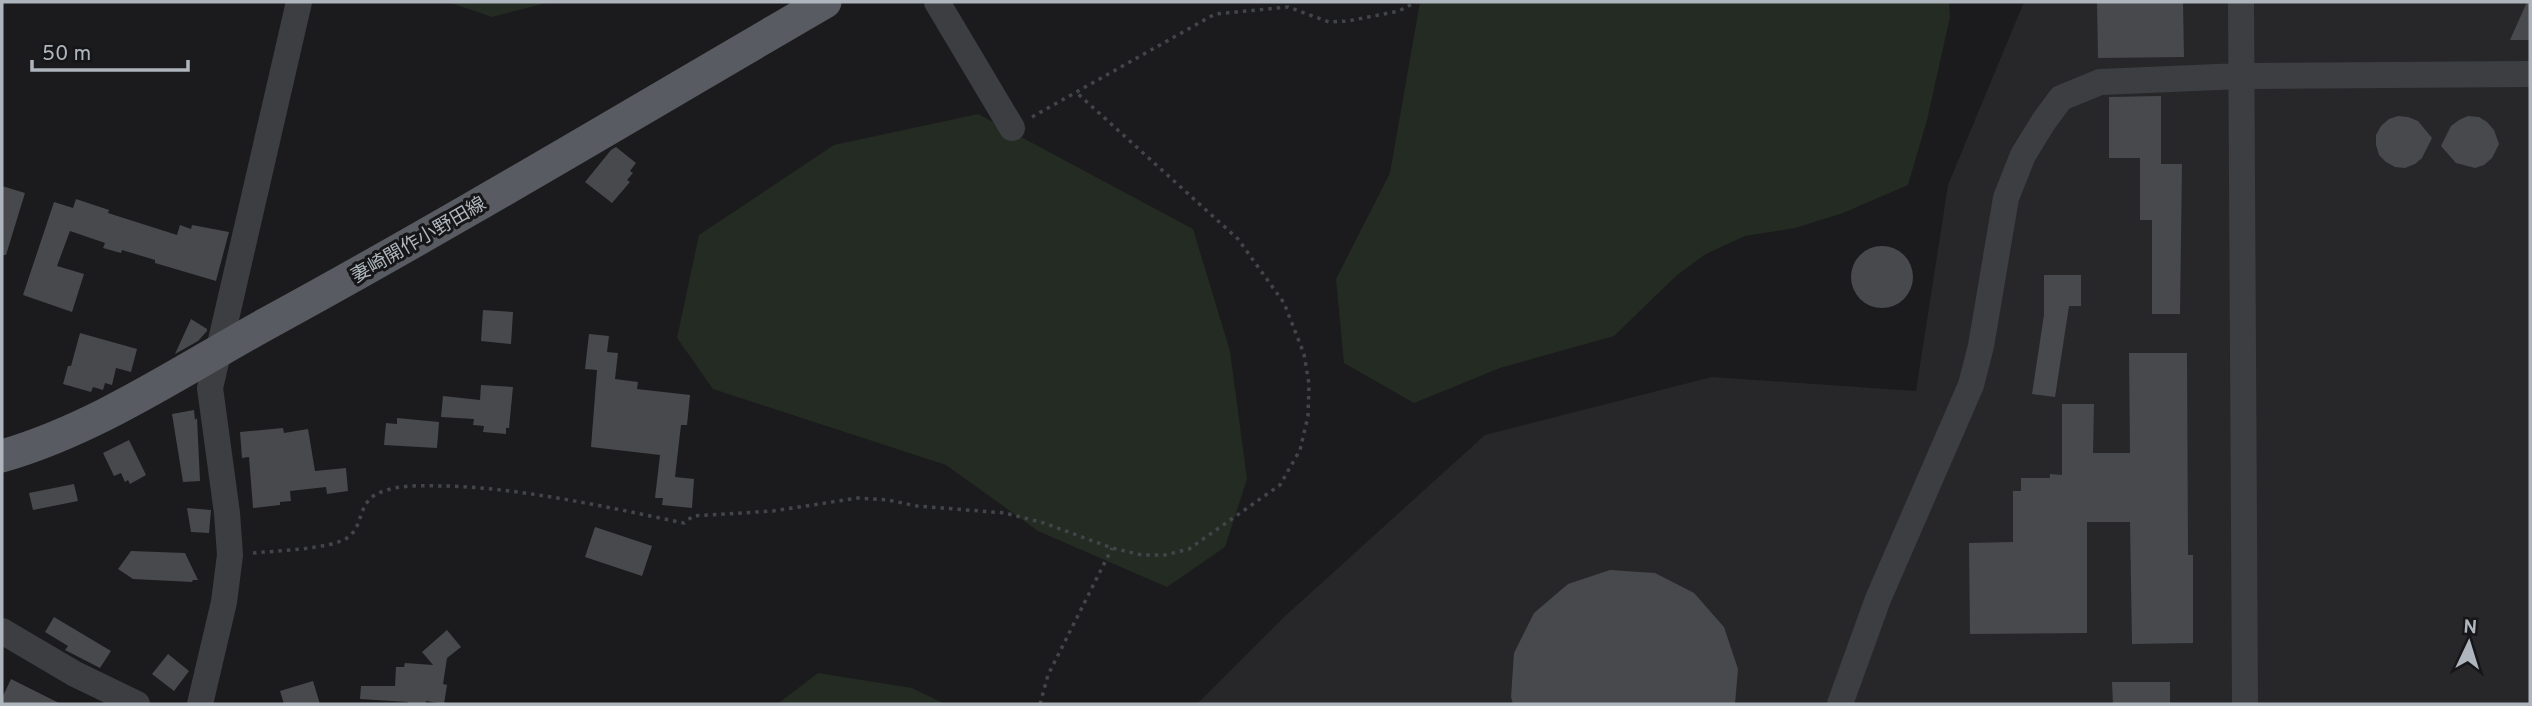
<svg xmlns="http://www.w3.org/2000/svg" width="2532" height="706" font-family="Overpass,'Noto Sans JP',sans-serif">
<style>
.built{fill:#27272a}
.green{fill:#232b23}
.building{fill:#48494d}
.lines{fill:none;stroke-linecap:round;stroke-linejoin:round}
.path{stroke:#424549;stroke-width:3.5;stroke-dasharray:3.5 5;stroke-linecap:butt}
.minor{stroke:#3c3e42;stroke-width:26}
.major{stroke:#585b61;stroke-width:33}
.labels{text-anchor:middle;stroke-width:6;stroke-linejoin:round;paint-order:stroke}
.street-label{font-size:19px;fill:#aeb5bc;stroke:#161618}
</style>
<rect width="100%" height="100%" fill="#1b1b1d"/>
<path class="built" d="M2024,2H2530V704H1197L1283,618L1485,435L1712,377L1916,391L1948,185Z"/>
<path class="green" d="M448,2H550L492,17Z
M1420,2H1949L1950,17L1927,120L1908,185L1843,213L1795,228L1745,236L1704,255L1676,276L1614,336L1500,368L1414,403L1344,363L1336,279L1390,173Z
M978,114L1193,229L1230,351L1247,479L1225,547L1167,587L1038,531L946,465L713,389L677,338L699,235L834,145Z
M818,673L912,688L945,704H781L780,702Z"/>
<path class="building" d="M2097,2H2183L2184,57L2098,58Z
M2527,2H2530V40H2510Z
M2161,96V164H2182L2180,314H2152V220H2140V158H2109V97Z
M2398,116L2408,117L2418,121L2432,138L2422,158L2415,164L2405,168L2395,167L2386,162L2379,155L2376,145V135L2381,126L2389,119Z
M2468,116L2479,117L2487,122L2494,130L2499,144L2492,158L2484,165L2475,168L2456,163L2441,146L2451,126L2459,120Z
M616,147L636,163L630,171L633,173L627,180L630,182L612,203L585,182L611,150Z
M2,186L25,193L6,255H2Z
M76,199L109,210L108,213L177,235L180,225L191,229L192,225L229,232L216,281L155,263V260L122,250L121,253L103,248L105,243L70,231L57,266L84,274L72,312L23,295L54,202L73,208Z
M1851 277a31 31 0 1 1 62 0a31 31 0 1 1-62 0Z
M2044,275H2081V306H2069L2055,397L2032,394L2044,315Z
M483,310L513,312L511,344L481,341Z
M191,319L207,329V331L198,341L175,354Z
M80,333L137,349L131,372L116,368L112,385L105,383L103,390L93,387L91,392L63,384L68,366H71Z
M589,334L609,336L607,352L618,353L615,379L638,382L637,389L690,395L687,425H681L675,477L694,479L692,508L662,505L663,498H655L660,455L591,447L597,370L585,369Z
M2129,353H2187L2188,555H2193V643L2132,644L2130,522H2087V633L1970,634L1969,543L2013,542V491H2021V478H2050V474L2062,475V404H2094L2093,453H2130Z
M481,385L513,387L509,428H506V434L483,432L484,426L473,425L474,419L441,417L443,396L480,400Z
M194,410L195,420L197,418L200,481L183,482L172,414Z
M397,418L439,422L437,448L384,445L386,423L397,424Z
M283,428L284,433L308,429L315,471L346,468L348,491L327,494L326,487L290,491L291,501L280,502V505L253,508L249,457L242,458L240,432Z
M129,440L146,475L130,484L128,480L125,482L121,473L114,476L103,453Z
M74,484L78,501L33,510L29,493Z
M187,508L211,510L209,533L191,532Z
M595,527L652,546L642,576L585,557Z
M131,551L185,553L198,580H193L192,582L133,579L118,569Z
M1610,570L1655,573L1694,593L1724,627L1738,669L1735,704H1513L1511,697L1514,653L1534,613L1568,584Z
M54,617L111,651L100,668L65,650L68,646L45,632Z
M447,630L461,647L447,658L443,684L447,685L444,704L426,701V704H408V702L360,699L361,686H395L396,667H404L405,663L433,665L422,652Z
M168,654L189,671L174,691L152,674Z
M11,679L61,704H2V698Z
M313,681L320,704H284L280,691Z
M2112,682H2170V704H2113Z"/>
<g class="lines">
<path class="path" d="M1032,117L1215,14L1288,7L1329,22L1348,21L1399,11L1416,2
M253,553C274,551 331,549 347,538C366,525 355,500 384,491C404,484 427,486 448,486C528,489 606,507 684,523L693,516L773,511L858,498L888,500L917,506L1005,513L1044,523L1112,548L1142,555H1165L1189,549L1280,485L1300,450L1308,416L1309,384L1304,354L1284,303L1238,239L1077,93
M1040,704L1048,675L1112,548"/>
<path class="minor" d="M937,2L1012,128
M2241,2L2245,704
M2,631L75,674L137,704
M200,704L224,602L230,555L227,513L210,388L299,2
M1840,704L1878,599L1971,385L1981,346L2006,198L2023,155L2044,121L2061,98L2100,82L2241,76L2530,74"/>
<path class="major" d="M2,456C96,429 181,371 266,324C455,221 639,110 825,2"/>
</g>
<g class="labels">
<g class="street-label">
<text transform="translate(418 239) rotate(-30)" y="7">妻崎開作小野田線</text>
</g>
</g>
<rect width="2532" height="706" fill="none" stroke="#aeb5bc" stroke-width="7"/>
<g transform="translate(2469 643) rotate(4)" stroke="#161618" stroke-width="5" paint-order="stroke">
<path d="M0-5L12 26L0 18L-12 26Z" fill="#aeb5bc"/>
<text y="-10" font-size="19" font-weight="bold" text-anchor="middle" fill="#aeb5bc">N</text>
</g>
<path d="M32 60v10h156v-10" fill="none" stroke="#aeb5bc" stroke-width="3.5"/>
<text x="42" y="60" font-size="21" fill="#aeb5bc" stroke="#161618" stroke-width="5" paint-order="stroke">50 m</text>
</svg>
